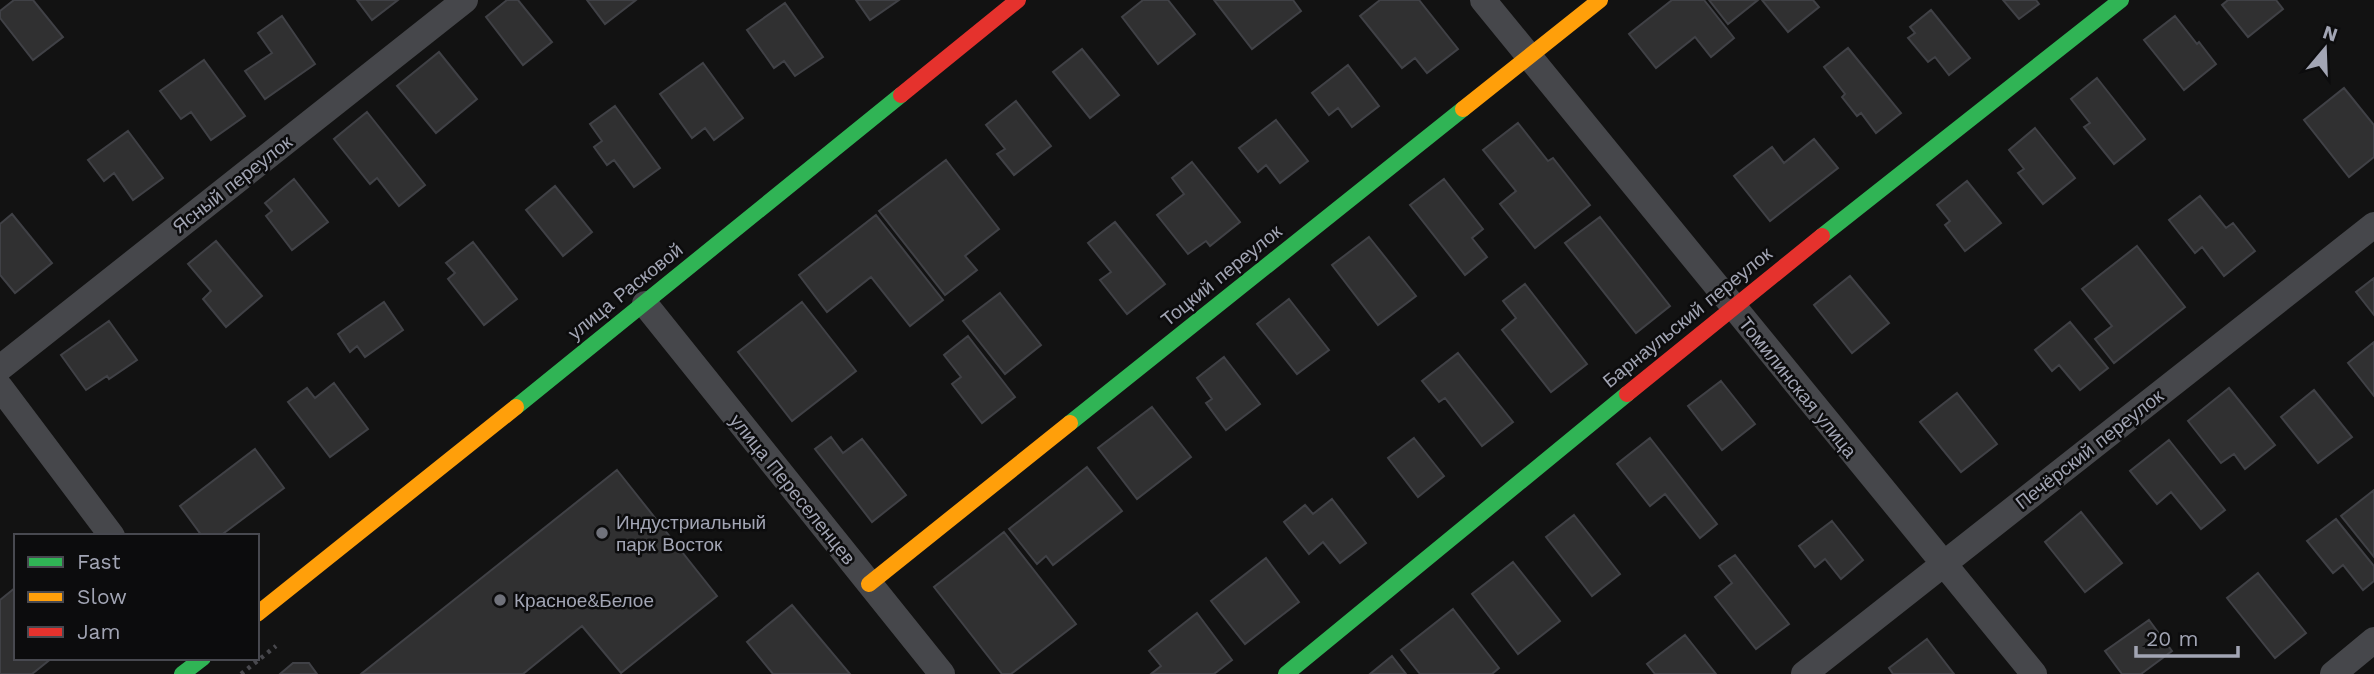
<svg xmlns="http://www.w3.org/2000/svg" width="2374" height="674" font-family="'Work Sans',sans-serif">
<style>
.building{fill:#303031;stroke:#404146;stroke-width:2}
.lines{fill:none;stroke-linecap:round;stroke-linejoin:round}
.path{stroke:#48484d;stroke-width:4.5;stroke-dasharray:3.5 5;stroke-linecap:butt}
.street{stroke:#46474b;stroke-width:26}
.fast{stroke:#30b455;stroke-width:16}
.slow{stroke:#ff9f0a;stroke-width:16}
.jam{stroke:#e5322d;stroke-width:16}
.poi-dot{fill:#70727b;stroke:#0c0c0d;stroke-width:2.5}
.labels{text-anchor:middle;stroke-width:5;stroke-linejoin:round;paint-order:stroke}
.street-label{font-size:19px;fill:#a2a5b4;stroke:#0c0c0d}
.poi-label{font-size:19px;fill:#a2a5b4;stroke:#0c0c0d;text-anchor:start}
</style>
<rect width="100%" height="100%" fill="#121212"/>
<path class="building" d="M14,0H33L63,37L33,60L0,18V11Z
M357,0H398L372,20Z
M507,0H518L552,42L523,65L486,17Z
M587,0H636L605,24Z
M856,0H899L870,20Z
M1143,0H1168L1195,34L1158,64L1122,17Z
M1214,0H1293L1301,11L1252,49Z
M1380,0H1419L1458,49L1427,73L1415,58L1402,68L1360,16Z
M1672,0H1704L1734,38L1711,57L1695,37L1656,68L1629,34Z
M1709,0H1758L1728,24Z
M1762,0H1813L1819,7L1788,32Z
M2003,0H2036L2039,4L2019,19Z
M2228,0H2276L2283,9L2248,37L2222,5Z
M785,3L823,57L795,76L784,61L774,68L747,30Z
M1931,10L1970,58L1949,75L1935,57L1928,62L1908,38L1915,33L1910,27Z
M282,16L315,64L265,99L245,71L272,53L258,33Z
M2175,16L2197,44L2199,42L2216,64L2184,90L2144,40Z
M1848,48L1901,113L1876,133L1861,113L1857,116L1842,97L1845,94L1824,67Z
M1082,49L1119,95L1090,118L1053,72Z
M439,52L477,99L436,133L397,86Z
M204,60L245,116L211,140L191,112L181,119L160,91Z
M703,63L743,118L714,140L705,128L692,138L660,94Z
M1348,65L1379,106L1352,127L1338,108L1329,115L1312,93Z
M2097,78L2145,139L2114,164L2084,127L2090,123L2071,99Z
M2344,88L2374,125V157L2349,177L2304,120Z
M1016,101L1051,146L1014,175L997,154L1005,149L986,125Z
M615,106L660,168L634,187L614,160L607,165L594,147L602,141L590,124Z
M367,112L425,185L399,206L377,178L370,184L334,139Z
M1276,120L1308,161L1280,183L1266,165L1258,172L1239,148Z
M1518,123L1548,161L1553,158L1590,205L1535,248L1500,204L1516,191L1483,150Z
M2035,128L2075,178L2043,204L2018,173L2024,169L2009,150Z
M128,131L163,178L133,200L114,173L104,181L88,160Z
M1814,139L1838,168L1770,221L1734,176L1772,147L1784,163Z
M946,160L999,229L965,256L977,270L945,295L879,211Z
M1192,162L1240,222L1210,246L1206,241L1188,254L1157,215L1184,194L1172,178Z
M294,179L328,222L292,250L266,216L272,211L265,203Z
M1444,179L1483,229L1472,238L1487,257L1465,275L1410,205Z
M1967,181L2001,223L1965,251L1945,225L1950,221L1937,205Z
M555,186L592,232L563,256L526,210Z
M2200,196L2226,228L2233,223L2255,251L2224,276L2202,247L2195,253L2169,220Z
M12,214L52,263L15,293L0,275V224Z
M876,215L943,300L910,326L871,277L827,312L799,275Z
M1600,217L1670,306L1636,333L1565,243Z
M1115,222L1165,284L1127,314L1100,280L1111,272L1088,243Z
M1369,237L1416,296L1378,325L1332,265Z
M216,241L262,296L226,327L203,299L211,291L188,264Z
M473,242L517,299L484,325L448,279L455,273L446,263Z
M2137,246L2185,307L2114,363L2095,339L2112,326L2082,289Z
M1850,276L1889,323L1852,353L1814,305Z
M2374,278V315L2356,292Z
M1525,284L1587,364L1551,392L1502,330L1516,318L1503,301Z
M1000,293L1041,345L1005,374L963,321Z
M1289,299L1329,350L1297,374L1257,324Z
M384,302L403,330L365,357L357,346L350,352L338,334Z
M802,302L856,371L792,421L738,352Z
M109,321L137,360L109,379L107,376L86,390L61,355Z
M2070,322L2108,368L2080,390L2059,365L2052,371L2035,350Z
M968,336L1015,397L982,423L952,384L961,377L944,355Z
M2374,342V396L2348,363Z
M1458,353L1513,422L1482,446L1445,398L1439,402L1422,381Z
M1224,357L1260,404L1226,430L1206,403L1212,399L1197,378Z
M1721,381L1755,424L1722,450L1688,406Z
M334,383L368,429L330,457L288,402L307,388L315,398Z
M2229,388L2275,445L2245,469L2234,454L2221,463L2188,421Z
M2314,390L2352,437L2318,463L2281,417Z
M1957,393L1997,444L1961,472L1920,422Z
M1152,407L1191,457L1137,499L1098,448Z
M831,437L843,453L862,439L906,495L872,522L815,449Z
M1414,438L1444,476L1418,497L1388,458Z
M1650,438L1717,524L1700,538L1665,494L1650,506L1617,464Z
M2169,440L2225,510L2201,529L2171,492L2157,504L2130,471Z
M255,449L284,488L220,536H202L180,506Z
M1087,467L1122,511L1053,565L1046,556L1037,564L1009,529Z
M617,470L717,596L621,673L582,626L523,674H361Z
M2374,490V557L2341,516Z
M1332,499L1366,543L1340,563L1323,542L1309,554L1284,522L1305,505L1313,514Z
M2081,512L2122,563L2085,592L2045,542Z
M1574,515L1620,574L1592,596L1546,537Z
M2336,519L2374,566V581L2363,590L2343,565L2333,573L2307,541Z
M1832,521L1863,560L1841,579L1825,559L1815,567L1799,546Z
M1004,532L1076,624L1011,674H1002L934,587Z
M1735,555L1789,624L1756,649L1715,597L1732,583L1719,566Z
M1266,558L1299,602L1245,644L1211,601Z
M1513,562L1560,621L1518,654L1472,594Z
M2258,573L2306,633L2275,658L2227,598Z
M16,587V658H52L32,674H0V600Z
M792,605L850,674H773L747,642Z
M1453,609L1499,668L1492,674H1420L1401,650Z
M1197,613L1232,660L1214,674H1151L1161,666L1149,651Z
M2149,620L2172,651L2141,674H2122L2105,651Z
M1685,635L1716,674H1655L1647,664Z
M1927,639L1954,674H1893L1889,668Z
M1392,656L1406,674H1370Z
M293,663H309L317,674H280Z"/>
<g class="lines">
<path class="path" d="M241,674L276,646"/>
<path class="street" d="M1483,0L2034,674
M645,304L942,674
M0,368L465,0
M0,387L112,536
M1804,674L2374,225
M2333,674L2374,640"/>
<path class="fast" d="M1822,236L2121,0
M516,407L901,95
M1070,423L1463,109
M182,674L203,658
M1286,674L1627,394"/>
<path class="slow" d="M1463,109L1600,0
M869,584L1070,423
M257,614L516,407"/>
<path class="jam" d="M901,95L1018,0
M1627,394L1822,236"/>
</g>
<g class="poi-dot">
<circle cx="602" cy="533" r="7"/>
<circle cx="500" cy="600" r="7"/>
</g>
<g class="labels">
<g class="street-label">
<text transform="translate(232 184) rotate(-38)" y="7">Ясный переулок</text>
<text transform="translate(1221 275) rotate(-39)" y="7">Тоцкий переулок</text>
<text transform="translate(625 291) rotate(-39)" y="7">улица Расковой</text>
<text transform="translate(1687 317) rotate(-39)" y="7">Барнаульский переулок</text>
<text transform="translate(1798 387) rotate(51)" y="7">Томилинская улица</text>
<text transform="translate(2089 449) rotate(-38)" y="7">Печёрский переулок</text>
<text transform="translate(793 489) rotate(51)" y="7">улица Переселенцев</text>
</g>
<g class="poi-label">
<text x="616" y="529">Индустриальный<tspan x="616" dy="22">парк Восток</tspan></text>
<text x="514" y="607">Красное&amp;Белое</text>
</g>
</g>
<rect x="14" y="534" width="245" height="126" fill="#0c0c0d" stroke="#484950" stroke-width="2"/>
<rect x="28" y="557" width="35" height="10" fill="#30b455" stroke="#484950" stroke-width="2"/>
<text x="77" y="569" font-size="21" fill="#a2a5b4">Fast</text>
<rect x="28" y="592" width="35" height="10" fill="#ff9f0a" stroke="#484950" stroke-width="2"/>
<text x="77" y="604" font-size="21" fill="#a2a5b4">Slow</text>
<rect x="28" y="627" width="35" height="10" fill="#e5322d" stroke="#484950" stroke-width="2"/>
<text x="77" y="639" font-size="21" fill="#a2a5b4">Jam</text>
<g transform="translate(2325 49) rotate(19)" stroke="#0c0c0d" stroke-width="5" paint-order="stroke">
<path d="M0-5L12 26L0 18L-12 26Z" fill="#a2a5b4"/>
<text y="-10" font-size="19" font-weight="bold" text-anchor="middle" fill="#a2a5b4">N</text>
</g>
<path d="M2136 646v10h102v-10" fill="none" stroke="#a2a5b4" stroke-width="3.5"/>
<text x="2146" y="646" font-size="21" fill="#a2a5b4" stroke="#0c0c0d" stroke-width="5" paint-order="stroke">20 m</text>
</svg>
